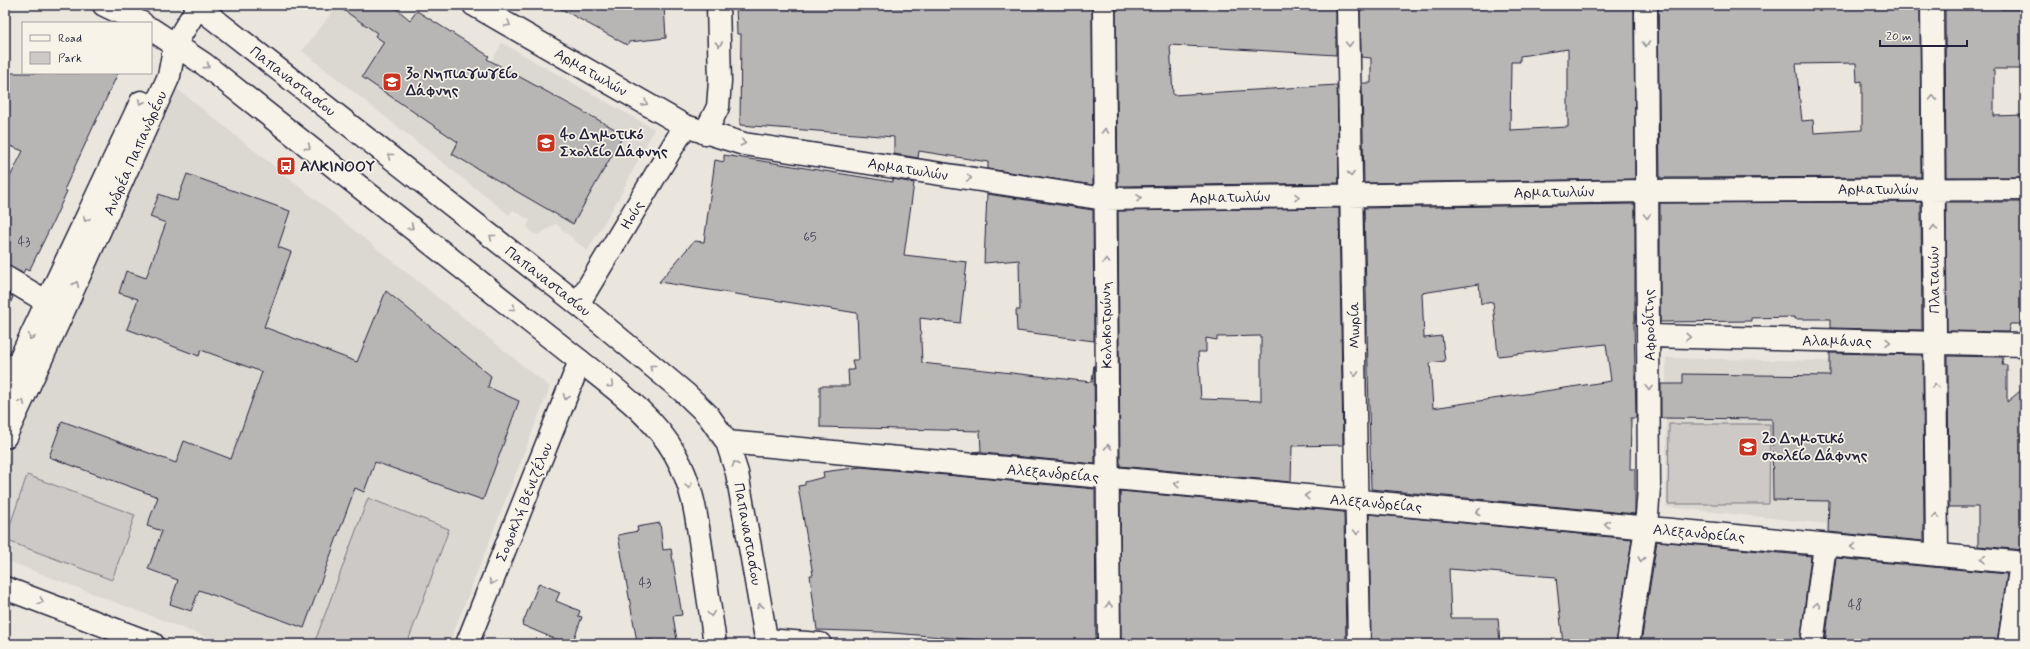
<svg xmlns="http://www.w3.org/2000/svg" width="2030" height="649" font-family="Mynerve,sans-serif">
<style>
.built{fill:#dbd8d2}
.green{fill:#cdc9c6;stroke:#787680}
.building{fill:#b8b6b5;stroke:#22223b;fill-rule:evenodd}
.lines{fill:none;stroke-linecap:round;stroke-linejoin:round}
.street-casing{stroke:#22223b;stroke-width:25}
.secondary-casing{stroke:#22223b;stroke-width:25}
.street{stroke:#f7f3e8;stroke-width:22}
.secondary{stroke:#f7f3e8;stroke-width:22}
.oneway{stroke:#97959a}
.labels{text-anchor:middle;stroke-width:3.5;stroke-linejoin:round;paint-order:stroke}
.number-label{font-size:13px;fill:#48475a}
.street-label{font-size:15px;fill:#22223b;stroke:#f7f3e8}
.poi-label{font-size:15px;font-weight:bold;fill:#22223b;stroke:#f7f3e8;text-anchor:start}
</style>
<rect width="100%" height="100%" fill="#eae6de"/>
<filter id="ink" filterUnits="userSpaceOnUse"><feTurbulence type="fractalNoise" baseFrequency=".025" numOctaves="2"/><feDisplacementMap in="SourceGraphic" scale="8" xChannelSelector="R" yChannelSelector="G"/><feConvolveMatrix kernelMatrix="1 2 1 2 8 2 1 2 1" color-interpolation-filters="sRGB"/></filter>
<g filter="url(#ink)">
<path class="built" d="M337,6L377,33L491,62L502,43L654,129L619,198L587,251L556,224L538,235L532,233L527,226L530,220L513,210L509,215L302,51Z
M175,87L550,387L449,644H224L5,560V462Z
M1666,358L1830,361L1828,524L1666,507Z"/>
<path class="green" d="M1669,424H1770L1769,504H1668Z
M27,475L135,515L112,580L5,540Z
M368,498L449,529L407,644H314Z"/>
<path class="building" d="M336,5H392L410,20L417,11L489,56L487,59L624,134L573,224L452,154L458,142L362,77L384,42L375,36L377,33Z
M554,5H664L666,38L629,42L627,45Z
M736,5H1092L1093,185L988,169V162L919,151L918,158L894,154V137L740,125L741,34H737Z
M1116,5H1336V55L1170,45L1173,95L1337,85L1339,183L1118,186Z
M1360,5H1634L1635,179L1364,183L1362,83H1371V58L1361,57ZM1568,49V127L1510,130L1511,62H1520V56Z
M1658,5H1920L1921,177L1660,178ZM1856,63L1857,82L1862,81V130L1814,133L1813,120L1802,121L1796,64Z
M1945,6L2001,7V9H2025V69H1994V116L2025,115V177H1946Z
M5,73H118L64,190L67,191L53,222L29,271L25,269L23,273L5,265V187L23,151L5,144Z
M724,155L893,182V179L914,183L904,255L967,262L960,323L920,318L922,363L1092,382L1094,365L1095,464L973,452L981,451L980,431L820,427V386H849L848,370H854L852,360H859L857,313L659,282L694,241L704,242L715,160L724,162Z
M187,174L290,211L278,247L291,252L264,327L357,362L386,291L491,376L488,387L519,401L483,500L375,462L364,492L355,488L304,628L199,590L191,611L170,604L178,580L148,569L162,531L147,526L158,497L49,457L62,421L176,463L184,441L231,459L262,372L201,350L199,356L127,329L138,299L119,293L126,271L146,278L166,223L150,217L159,194L177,201Z
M987,194L1093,210L1094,341L1017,331L1016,310H1020L1019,260L984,263Z
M1921,202L1922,330L1831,328V319H1795V317L1751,318V321L1660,322V203Z
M1946,202H2025V324H2010L2008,332L1947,331Z
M1635,204V322H1634L1636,418H1631L1630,469H1635V514L1371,489L1364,208ZM1479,284L1481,304L1493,302L1498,356L1606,344L1611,381L1433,408L1430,363L1445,361L1442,336L1424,338L1422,293Z
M1339,208L1343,445L1292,446L1291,482L1120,466L1118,211ZM1261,336V401L1201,399L1198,352H1206V338L1217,340V337Z
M5,292L13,297L5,316Z
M1830,353L1923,355L1924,541L1828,532L1829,501L1773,500L1772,419L1661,418V384H1683V374L1830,376Z
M1948,356L2003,357L2002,365H2007V402L2025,387V550L1978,546V507H1949Z
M861,467L1095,489L1096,644H1027L881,632L817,630L810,575H813L798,486L805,485V482L824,477L823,472Z
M1120,491L1344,512L1346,644H1121Z
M1369,514L1632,539L1616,644H1563L1556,577L1449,569L1451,618H1498L1500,644H1371Z
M660,523L663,550L671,549L682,615L673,616L677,640L655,644H652V640L637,642L618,535L638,531L637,527Z
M1657,541L1811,556L1800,644H1641Z
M1836,558L2007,574L1997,644H1825Z
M539,583L560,592L556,601L580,611L578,616L582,617L572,644H567L522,625Z"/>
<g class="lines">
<defs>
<path id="street" d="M474,5L685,126L744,144L1105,199L1647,191L2025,189
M1104,5L1109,644
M1348,5L1359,644
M1932,5L1937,555
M705,133L718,107L720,81L718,5
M5,277L59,309
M578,304L685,126
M1649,336L2025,345
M5,391L141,102
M5,437L63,312L169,76L175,44
M727,442L2025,563
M5,588L153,644
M766,640L820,644
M467,644L580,361
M1628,644L1646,528L1649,488L1646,5
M1812,644L1825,545
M2009,644L2021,563"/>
<path id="secondary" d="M104,5L142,23
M196,5L578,304L686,394L708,415L727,442L737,473L767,644
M151,29L204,64L580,361C614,388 654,416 675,454C693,485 697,519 702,554C706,584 711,614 715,644
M175,44L199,5"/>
</defs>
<use href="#street" class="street-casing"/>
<use href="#secondary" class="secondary-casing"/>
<use href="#street" class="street"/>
<use href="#secondary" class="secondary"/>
</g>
<defs><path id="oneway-chevron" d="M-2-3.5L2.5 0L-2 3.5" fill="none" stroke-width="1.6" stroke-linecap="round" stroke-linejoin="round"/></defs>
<g class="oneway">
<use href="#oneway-chevron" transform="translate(508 24) rotate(30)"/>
<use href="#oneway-chevron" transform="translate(719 44) rotate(88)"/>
<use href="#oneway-chevron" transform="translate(1349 44) rotate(89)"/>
<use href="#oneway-chevron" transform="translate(1646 44) rotate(90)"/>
<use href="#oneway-chevron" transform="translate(207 66) rotate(37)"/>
<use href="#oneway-chevron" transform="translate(1933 98) rotate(-90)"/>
<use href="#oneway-chevron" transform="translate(141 102) rotate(115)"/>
<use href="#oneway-chevron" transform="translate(645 103) rotate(30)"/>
<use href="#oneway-chevron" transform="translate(1105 131) rotate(-90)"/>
<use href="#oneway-chevron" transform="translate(743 143) rotate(12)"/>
<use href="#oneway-chevron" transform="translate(308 147) rotate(38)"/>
<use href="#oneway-chevron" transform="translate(390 156) rotate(-142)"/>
<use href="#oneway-chevron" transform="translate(1351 174) rotate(89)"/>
<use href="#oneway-chevron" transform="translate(969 178) rotate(9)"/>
<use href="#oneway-chevron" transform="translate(1297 197) rotate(-1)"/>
<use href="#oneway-chevron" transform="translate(1139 198) rotate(-1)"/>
<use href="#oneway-chevron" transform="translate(1647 216) rotate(89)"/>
<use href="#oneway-chevron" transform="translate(86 219) rotate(115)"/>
<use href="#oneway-chevron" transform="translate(411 227) rotate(38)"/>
<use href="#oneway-chevron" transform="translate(1934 228) rotate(-91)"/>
<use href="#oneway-chevron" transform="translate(492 237) rotate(-142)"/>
<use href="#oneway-chevron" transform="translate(1106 261) rotate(-91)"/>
<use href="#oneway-chevron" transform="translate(76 284) rotate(-66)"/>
<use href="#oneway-chevron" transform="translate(513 308) rotate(38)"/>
<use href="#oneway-chevron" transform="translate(31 337) rotate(115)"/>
<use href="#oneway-chevron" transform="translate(1688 337) rotate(1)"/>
<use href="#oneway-chevron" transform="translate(1888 342) rotate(1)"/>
<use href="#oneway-chevron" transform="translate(652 367) rotate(-141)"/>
<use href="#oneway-chevron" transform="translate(1355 374) rotate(89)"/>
<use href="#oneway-chevron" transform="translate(611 385) rotate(39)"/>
<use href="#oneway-chevron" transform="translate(1935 386) rotate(-91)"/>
<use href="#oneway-chevron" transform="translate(1649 388) rotate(90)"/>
<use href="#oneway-chevron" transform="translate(566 397) rotate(112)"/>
<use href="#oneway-chevron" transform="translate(22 402) rotate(-65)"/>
<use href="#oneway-chevron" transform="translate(1108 447) rotate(-91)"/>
<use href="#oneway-chevron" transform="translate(735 464) rotate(-109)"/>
<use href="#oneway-chevron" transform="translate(1177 484) rotate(-175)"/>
<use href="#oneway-chevron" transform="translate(689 486) rotate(74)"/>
<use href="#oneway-chevron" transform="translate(1307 496) rotate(-175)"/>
<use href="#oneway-chevron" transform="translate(1478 512) rotate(-175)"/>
<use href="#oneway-chevron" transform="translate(1936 516) rotate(-91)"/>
<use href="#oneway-chevron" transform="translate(1607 524) rotate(-175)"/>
<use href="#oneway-chevron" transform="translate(1357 532) rotate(89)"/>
<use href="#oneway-chevron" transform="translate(1853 547) rotate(-175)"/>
<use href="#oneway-chevron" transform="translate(1641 559) rotate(99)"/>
<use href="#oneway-chevron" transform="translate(1983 559) rotate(-175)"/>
<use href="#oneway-chevron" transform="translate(492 582) rotate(112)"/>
<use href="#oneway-chevron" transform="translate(41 601) rotate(21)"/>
<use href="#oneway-chevron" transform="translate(1109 605) rotate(-91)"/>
<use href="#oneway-chevron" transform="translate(1817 605) rotate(-82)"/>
<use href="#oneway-chevron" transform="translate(760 606) rotate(-100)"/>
<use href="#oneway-chevron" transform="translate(711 614) rotate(82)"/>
</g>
</g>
<defs>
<symbol id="school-square" viewBox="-11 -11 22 22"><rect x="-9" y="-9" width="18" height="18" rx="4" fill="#c8321e" stroke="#f7f3e8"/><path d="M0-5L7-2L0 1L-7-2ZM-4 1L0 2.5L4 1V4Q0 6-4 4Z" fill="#fff"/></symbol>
<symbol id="bus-square" viewBox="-11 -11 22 22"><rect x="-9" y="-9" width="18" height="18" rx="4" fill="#c8321e" stroke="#f7f3e8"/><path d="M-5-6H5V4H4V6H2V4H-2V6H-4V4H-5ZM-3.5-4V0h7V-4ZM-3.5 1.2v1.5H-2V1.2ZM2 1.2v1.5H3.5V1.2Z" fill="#fff"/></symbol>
</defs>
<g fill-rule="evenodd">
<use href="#school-square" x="381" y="71" width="22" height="22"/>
<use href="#school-square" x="535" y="132" width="22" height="22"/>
<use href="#bus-square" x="275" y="155" width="22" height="22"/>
<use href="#school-square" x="1737" y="436" width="22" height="22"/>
</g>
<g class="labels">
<g class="number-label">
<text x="810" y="241">65</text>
<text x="24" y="246">43</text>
<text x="645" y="587">43</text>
<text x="1855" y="609">48</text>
</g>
<g class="street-label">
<text transform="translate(591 72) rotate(30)" y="5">Αρματωλών</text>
<text transform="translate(293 81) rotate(38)" y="5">Παπαναστασίου</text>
<text transform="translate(135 153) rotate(-66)" y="5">Ανδρέα Παπανδρέου</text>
<text transform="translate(908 169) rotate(9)" y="5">Αρματωλών</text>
<text x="1878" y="194">Αρματωλών</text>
<text transform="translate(1554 192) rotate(-1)" y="5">Αρματωλών</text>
<text transform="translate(1230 197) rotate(-1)" y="5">Αρματωλών</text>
<text transform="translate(632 215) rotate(-59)" y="5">Ηούς</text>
<text transform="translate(1934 280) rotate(-91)" y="5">Πλαταιών</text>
<text transform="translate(548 281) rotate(38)" y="5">Παπαναστασίου</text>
<text transform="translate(1106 325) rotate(-91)" y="5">Κολοκοτρώνη</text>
<text transform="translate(1354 325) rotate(-91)" y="5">Μωρία</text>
<text transform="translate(1649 325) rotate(-91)" y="5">Αφροδίτης</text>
<text transform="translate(1837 341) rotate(1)" y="5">Αλαμάνας</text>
<text transform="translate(1053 473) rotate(5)" y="5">Αλεξανδρείας</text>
<text transform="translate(524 502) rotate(-68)" y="5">Σοφοκλή Βενιζέλου</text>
<text transform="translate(1376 503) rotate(5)" y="5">Αλεξανδρείας</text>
<text transform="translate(1699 533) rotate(5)" y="5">Αλεξανδρείας</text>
<text transform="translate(748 534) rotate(80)" y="5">Παπαναστασίου</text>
</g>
<g class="poi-label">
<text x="406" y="78">3ο Νηπιαγωγείο<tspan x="406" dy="17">Δάφνης</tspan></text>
<text x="560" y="139">4ο Δημοτικό<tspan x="560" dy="17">Σχολείο Δάφνης</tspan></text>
<text x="300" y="171">ΑΛΚΙΝΟΟΥ</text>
<text x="1762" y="443">2ο Δημοτικό<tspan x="1762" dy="17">σχολείο Δάφνης</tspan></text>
</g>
</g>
<rect width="2030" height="649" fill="none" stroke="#f7f3e8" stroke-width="20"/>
<rect x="10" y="10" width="2010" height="629" fill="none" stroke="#22223b" stroke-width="1.5" filter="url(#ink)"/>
<rect x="22" y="22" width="130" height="52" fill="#f7f3e8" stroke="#a29fa3"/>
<rect x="30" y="35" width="20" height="6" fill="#f7f3e8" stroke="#a29fa3"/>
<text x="58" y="42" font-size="12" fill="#22223b">Road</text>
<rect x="30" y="52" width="20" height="12" fill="#cdc9c6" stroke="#a29fa3"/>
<text x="58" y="62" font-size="12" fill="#22223b">Park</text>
<path d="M1880 40v6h87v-6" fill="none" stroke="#22223b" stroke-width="2"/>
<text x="1886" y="40" font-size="12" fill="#22223b" stroke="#f7f3e8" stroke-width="3" paint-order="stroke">20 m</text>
</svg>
